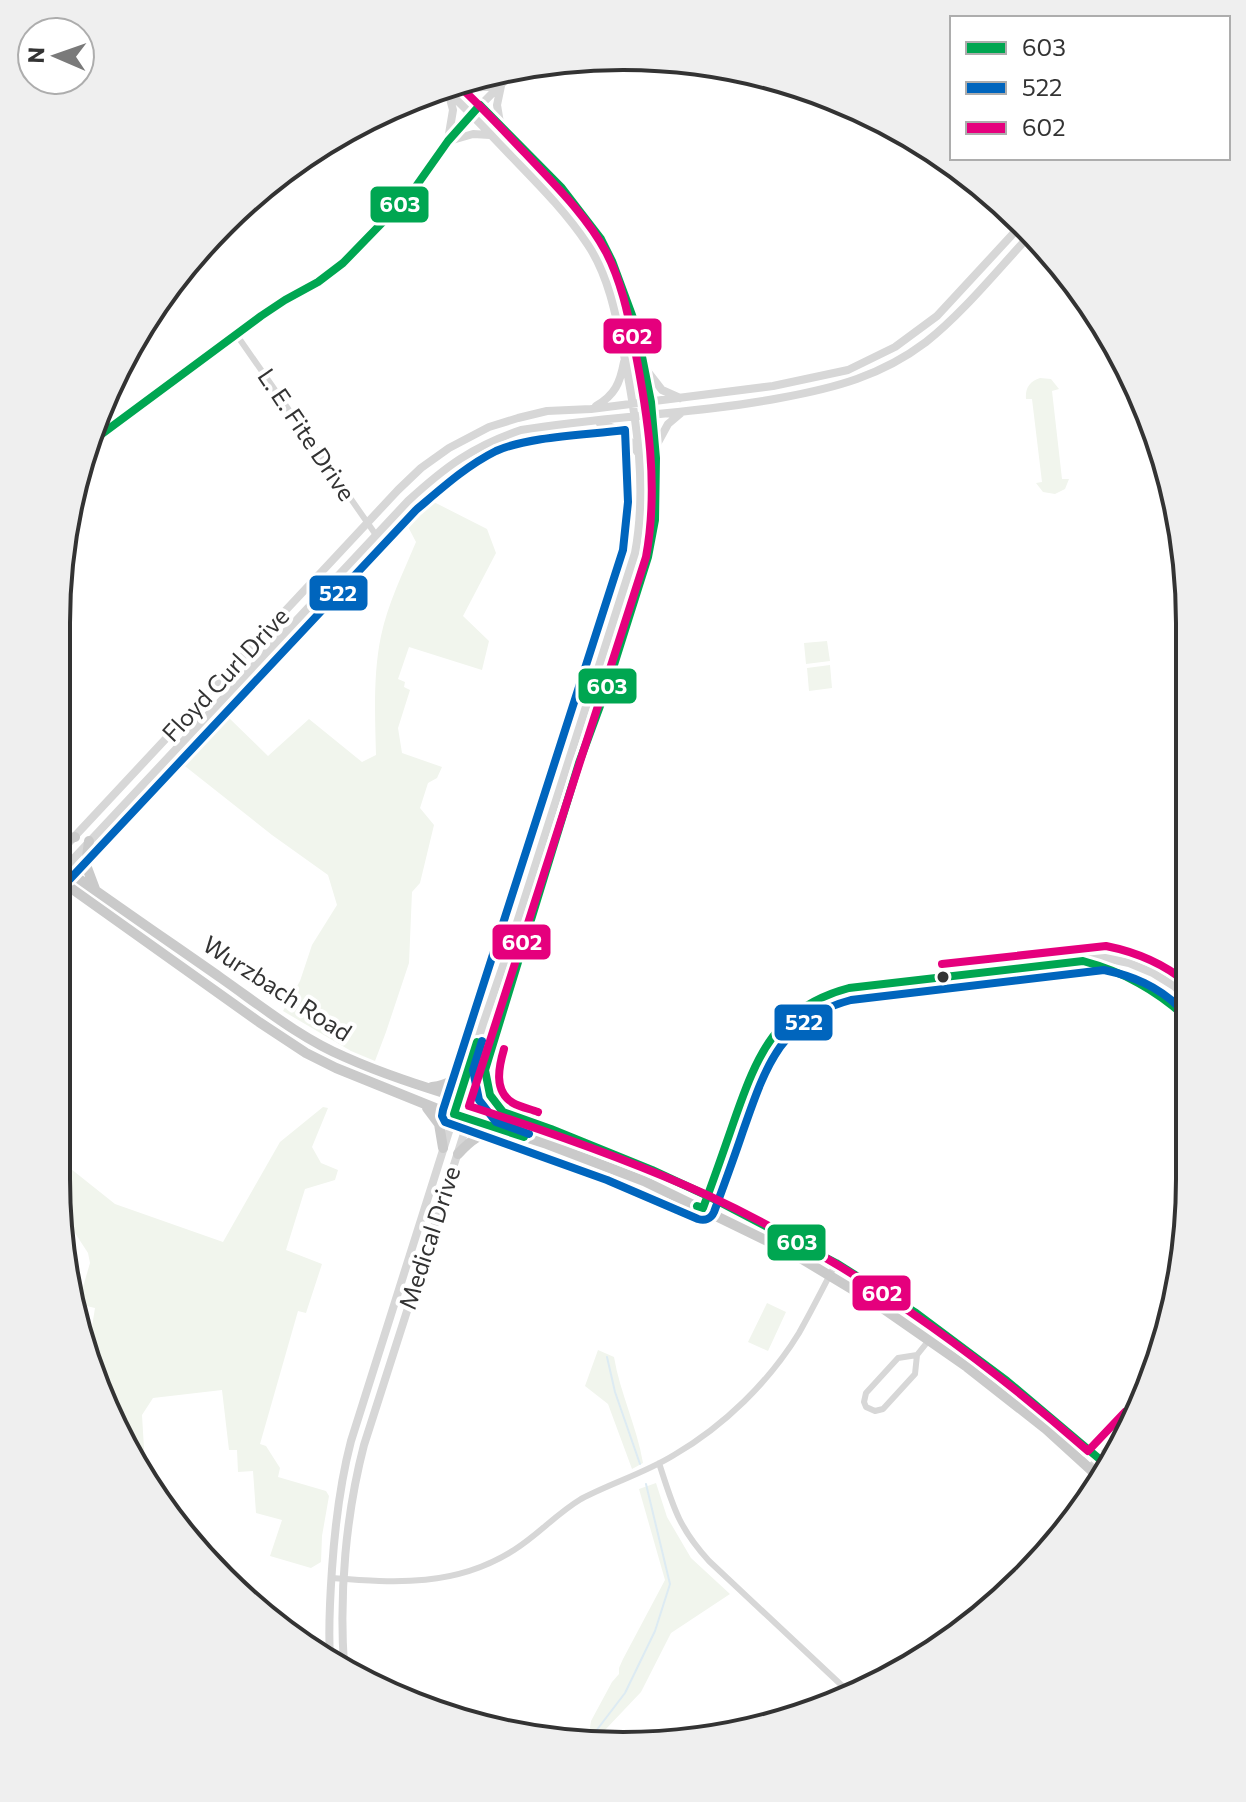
<svg xmlns="http://www.w3.org/2000/svg" width="1246" height="1802" font-family="Commissioner,sans-serif">
<style>
.green{fill:#f1f5ed}
.lines{fill:none;stroke-linecap:round;stroke-linejoin:round}
.stream{stroke:#ddebf3;stroke-width:2}
.minor{stroke:#d7d7d7;stroke-width:6}
.tertiary{stroke:#d7d7d7;stroke-width:8}
.primary{stroke:#cacaca;stroke-width:10}
.bus-1-casing{stroke:#fff;stroke-width:14}
.bus-2-casing{stroke:#fff;stroke-width:14}
.bus-3-casing{stroke:#fff;stroke-width:14}
.bus-1{stroke:#00a651;stroke-width:8}
.bus-2{stroke:#0065bd;stroke-width:8}
.bus-3{stroke:#e5007d;stroke-width:8}
.bus-dot{fill:#333;stroke:#fff;stroke-width:3}
.labels{text-anchor:middle;stroke-width:8;stroke-linejoin:round;paint-order:stroke}
.street-label{font-size:24px;fill:#333;stroke:#fff}
.rim{fill:none;stroke:#333;stroke-width:4}
.line-badge{stroke:#fff;stroke-width:3}
.badge-label{font-size:22px;text-anchor:middle;font-weight:bold;fill:#fff}
</style>
<rect width="100%" height="100%" fill="#fff"/>
<path class="green" d="M1040,378L1051,379L1059,389L1052,391L1062,479H1069L1065,489L1055,494L1043,492L1036,483L1042,482L1032,399H1026C1025,388 1030,381 1040,378Z
M424,497L487,529L496,553L463,616L489,641L482,670L409,647L398,679L405,682L404,687L410,690L398,728L402,753L442,767L437,778L428,783L420,808L434,825L420,883L412,892L409,963L386,1032L375,1061L351,1051L283,1011L300,981L312,945L337,905L328,875L272,835L181,763L227,716L268,756L309,719L362,762L376,755C375,716 373,674 381,636C388,603 403,573 416,542L404,519Z
M827,641L830,661L806,664L804,643Z
M830,665L832,688L809,691L807,668Z
M323,1107L328,1108L312,1147L321,1163L338,1170L335,1180L305,1189L286,1250L322,1264L306,1313L298,1311L260,1444L266,1446L280,1468L278,1477L326,1491L329,1496L322,1536L321,1562L311,1568L270,1556L282,1520L256,1513L253,1471L238,1472L237,1450H229L222,1390L153,1398L142,1415L146,1482L96,1370L97,1365L90,1339L95,1308L78,1304L90,1263L88,1253L60,1210L56,1179V1157L115,1204L223,1242L280,1142Z
M767,1303L786,1312L768,1351L748,1342Z
M598,1350L614,1357C620,1393 637,1427 643,1463L632,1469L608,1404L585,1386Z
M656,1483L667,1517L691,1558L730,1594L671,1633L641,1692L605,1730V1739L588,1740L591,1721L612,1682L619,1674V1668L623,1659L665,1580L639,1489Z"/>
<g class="lines">
<path class="stream" d="M607,1357L615,1392L640,1464
M595,1740L596,1731L625,1693L655,1631L670,1584L646,1484"/>
<path class="minor" d="M236,334L376,535
M917,1355L898,1358L866,1393L864,1402L866,1407L875,1411L883,1409L915,1374L917,1355L929,1340
M659,1463C673,1506 678,1527 709,1561L852,1695
M1089,1468L1134,1420
M331,1578C397,1583 456,1587 514,1550C538,1535 556,1514 581,1499C611,1483 645,1473 674,1455C724,1426 769,1382 799,1333C812,1310 824,1286 836,1263"/>
<path class="tertiary" d="M459,83L474,88L501,85
M500,123L497,105L501,86
M448,140L453,110L449,95
M449,141L473,134L490,135
M648,372L662,390L680,398
M596,406C615,395 620,383 624,362
M600,423C619,428 628,437 638,453
M95,439L261,316L285,300L318,282L343,263L412,192L433,161L465,121L519,66
M656,446L668,424L681,413
M61,851L398,490L421,468L449,448L489,427L518,418L547,411L591,409L773,386L848,370L895,347L937,316L1024,222
M62,871L408,501C445,467 473,446 521,430C607,416 695,414 780,398C835,388 881,376 926,342C964,312 999,268 1032,233
M1091,963C1129,972 1159,991 1187,1018
M703,1208C714,1179 724,1150 734,1121C749,1077 763,1034 803,1007C817,997 833,992 849,988L1062,962L1105,958L1129,963L1153,973L1174,986L1187,999
M330,1656C328,1627 330,1598 332,1569C335,1525 340,1483 351,1441L483,1024L506,957L635,553C647,489 637,423 625,360C617,321 610,278 588,245C566,212 539,185 512,157C490,134 468,110 444,88
M344,1665C339,1593 346,1514 364,1445L512,984L579,763L607,687L630,613L648,557L655,520L656,458L650,396L636,326L612,261L601,239L561,187L458,83"/>
<path class="primary" d="M61,841L75,837
M89,841L86,865L95,889
M61,866C114,904 168,941 221,978C261,1006 300,1038 345,1057C412,1087 485,1103 553,1130C679,1179 806,1237 918,1314C963,1346 1006,1380 1048,1416C1069,1433 1089,1449 1109,1467
M61,881L259,1022L306,1053L336,1068L440,1110L547,1144L644,1181L792,1253L875,1303L967,1367L1046,1429L1102,1480
M485,1070L490,1095L502,1110
M432,1087C449,1085 459,1078 470,1064
M427,1108L439,1124L443,1148
M458,1154C471,1140 480,1133 498,1131"/>
<defs>
<path id="bus-1" d="M95,439L261,316L285,300L318,282L343,263L412,192L448,141L480,105L561,187L601,239L612,261L636,326L651,402L656,458L655,520L648,557L607,687L579,763L485,1070L490,1095L503,1112L551,1129L652,1170L708,1196L836,1263L916,1313L1007,1381L1109,1467
M477,1042L454,1114L524,1137
M697,1206L703,1208C714,1179 724,1150 734,1121C757,1055 776,1007 849,988L1083,961C1124,972 1156,990 1187,1018"/>
<path id="bus-2" d="M70,879L416,510C442,488 466,466 496,451C530,436 587,435 625,430L628,502L623,550L443,1110L442,1116L445,1122L607,1180L698,1219C705,1221 711,1219 714,1212C724,1185 734,1158 743,1131C765,1068 781,1018 851,1000L1104,970C1133,976 1157,986 1179,1007
M482,1041L473,1070L479,1100L496,1122L529,1134"/>
<path id="bus-3" d="M457,84C481,106 503,130 525,153C554,184 586,215 606,252C621,281 628,313 634,345C648,415 659,486 646,557L469,1106C550,1132 630,1160 707,1195C847,1260 973,1350 1088,1451L1125,1412
M942,964L1106,946C1136,952 1163,963 1187,983
M504,1049C499,1066 493,1091 513,1103C520,1107 530,1109 538,1112"/>
</defs>
<use href="#bus-1" class="bus-1-casing"/>
<use href="#bus-2" class="bus-2-casing"/>
<use href="#bus-3" class="bus-3-casing"/>
<use href="#bus-1" class="bus-1"/>
<use href="#bus-2" class="bus-2"/>
<use href="#bus-3" class="bus-3"/>
</g>
<circle class="bus-dot" cx="943" cy="977" r="7"/>
<g class="labels">
<g class="street-label">
<text transform="translate(306 435) rotate(56)" y="8">L. E. Fite Drive</text>
<text transform="translate(226 675) rotate(-47)" y="8">Floyd Curl Drive</text>
<text transform="translate(277 989) rotate(33)" y="8">Wurzbach Road</text>
<text transform="translate(430 1238) rotate(-72)" y="8">Medical Drive</text>
</g>
</g>
<path d="M0 0H1246V1802H0ZM623 70H623A553 553 0 0 1 1176 623V1179A553 553 0 0 1 623 1732H623A553 553 0 0 1 70 1179V623A553 553 0 0 1 623 70Z" fill="#efefef" fill-rule="evenodd"/>
<path class="rim" d="M623 70H623A553 553 0 0 1 1176 623V1179A553 553 0 0 1 623 1732H623A553 553 0 0 1 70 1179V623A553 553 0 0 1 623 70Z"/>
<g class="line-badge">
<rect x="369" y="185" width="61" height="39" rx="8" fill="#00a651"/>
<rect x="602" y="317" width="61" height="38" rx="8" fill="#e5007d"/>
<rect x="308" y="574" width="61" height="38" rx="8" fill="#0065bd"/>
<rect x="577" y="667" width="61" height="38" rx="8" fill="#00a651"/>
<rect x="491" y="923" width="61" height="38" rx="8" fill="#e5007d"/>
<rect x="773" y="1003" width="61" height="39" rx="8" fill="#0065bd"/>
<rect x="766" y="1223" width="61" height="39" rx="8" fill="#00a651"/>
<rect x="851" y="1274" width="61" height="38" rx="8" fill="#e5007d"/>
</g>
<g class="badge-label">
<text x="400" y="212">603</text>
<text x="632" y="344">602</text>
<text x="338" y="601">522</text>
<text x="607" y="694">603</text>
<text x="522" y="950">602</text>
<text x="804" y="1030">522</text>
<text x="797" y="1250">603</text>
<text x="882" y="1301">602</text>
</g>
<rect x="950" y="16" width="280" height="144" fill="#ffffff" stroke="#adadad" stroke-width="2"/>
<rect x="966" y="42" width="40" height="12" fill="#00a651" stroke="#adadad" stroke-width="2"/>
<text x="1022" y="56" font-size="24" fill="#333333">603</text>
<rect x="966" y="82" width="40" height="12" fill="#0065bd" stroke="#adadad" stroke-width="2"/>
<text x="1022" y="96" font-size="24" fill="#333333">522</text>
<rect x="966" y="122" width="40" height="12" fill="#e5007d" stroke="#adadad" stroke-width="2"/>
<text x="1022" y="136" font-size="24" fill="#333333">602</text>
<g transform="translate(56 56) rotate(272)"><circle r="38" fill="#ffffff" stroke="#adadad" stroke-width="2"/>
<path d="M0-6L14 30L0 20L-14 30Z" fill="#7a7a7a"/>
<text y="-12" font-size="22" font-weight="bold" text-anchor="middle" fill="#333333">N</text>
</g>
</svg>
